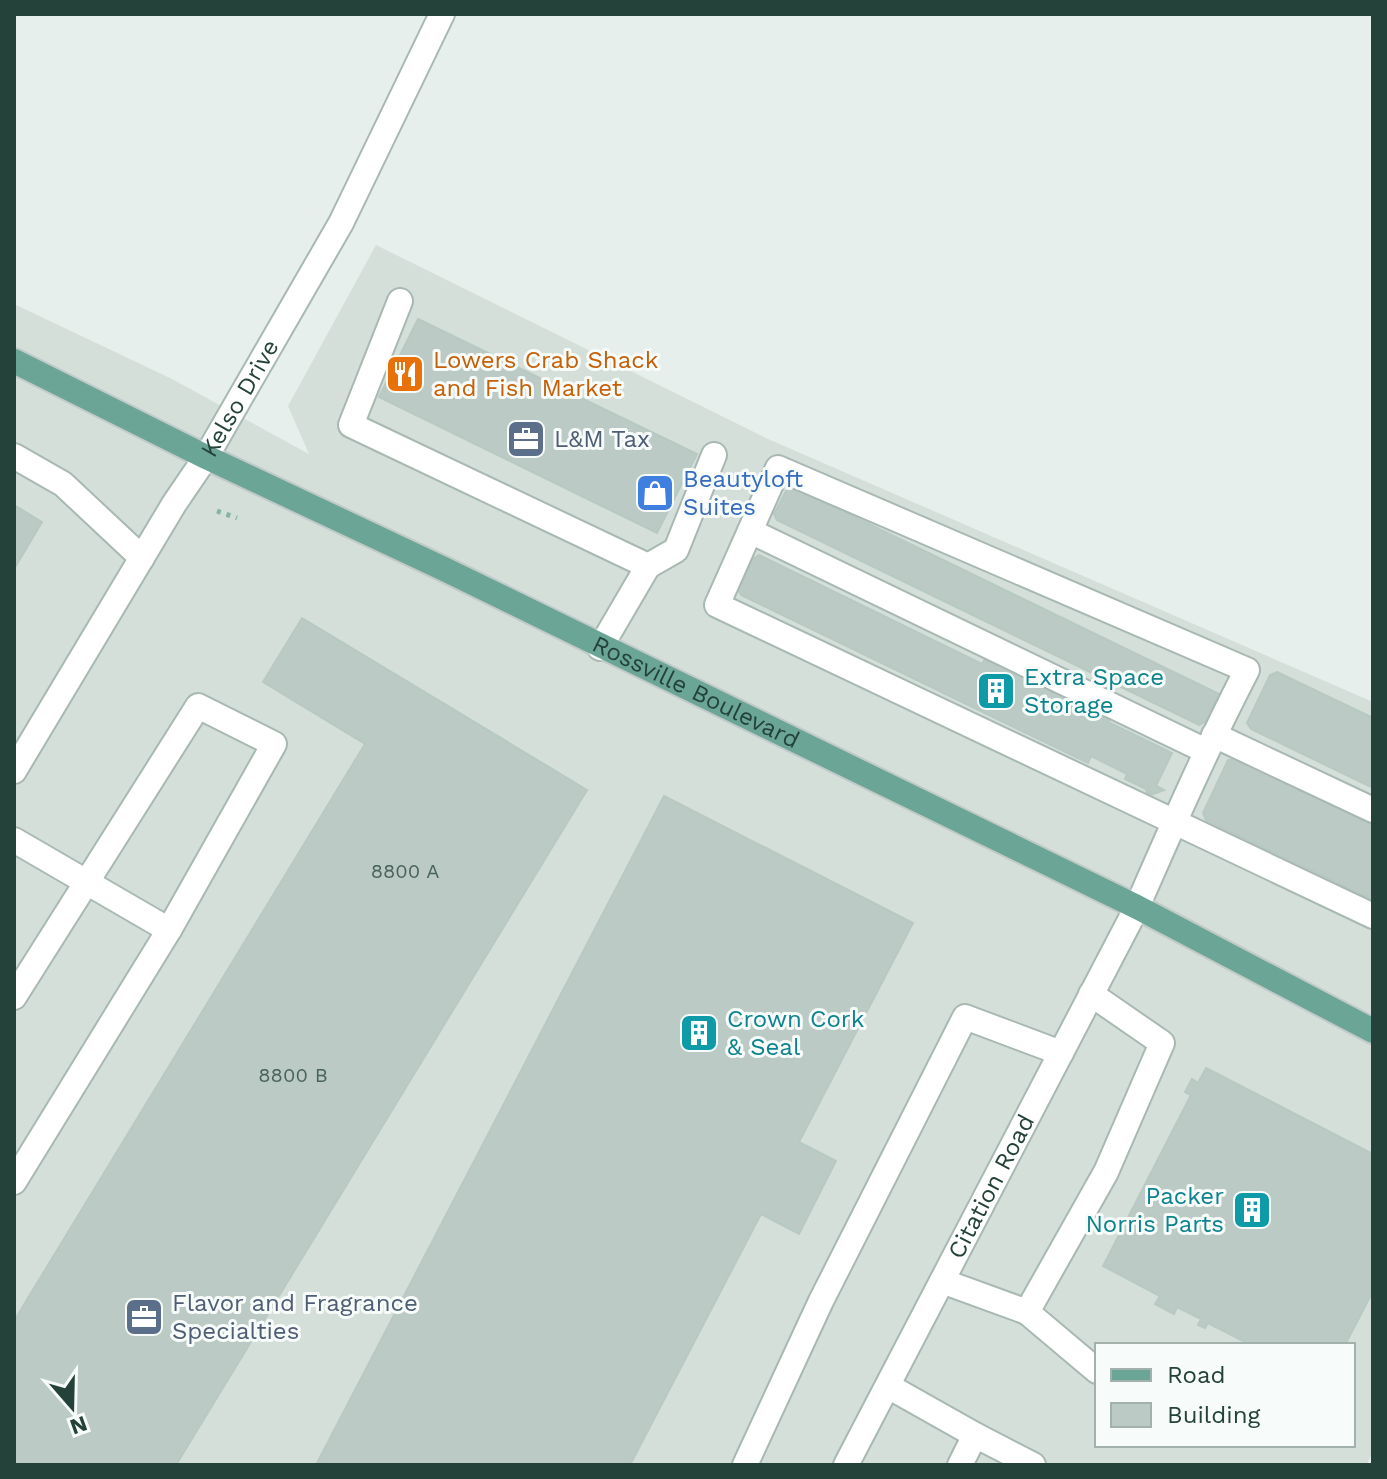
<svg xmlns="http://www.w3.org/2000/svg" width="1387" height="1479" font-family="'Work Sans',sans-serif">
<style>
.built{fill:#d4dfda;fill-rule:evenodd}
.building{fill:#bbcac4;stroke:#b8c9c2;stroke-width:2}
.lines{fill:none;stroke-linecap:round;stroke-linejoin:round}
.minor-casing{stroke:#a8b8b2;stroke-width:28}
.major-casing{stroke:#c2cac8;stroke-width:28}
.path{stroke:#86b3a5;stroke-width:5;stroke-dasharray:4 6;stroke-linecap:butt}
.minor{stroke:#fff;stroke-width:24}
.major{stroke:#6aa596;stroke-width:24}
.labels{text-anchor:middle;stroke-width:6;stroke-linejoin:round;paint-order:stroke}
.number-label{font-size:20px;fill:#4a645c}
.food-label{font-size:24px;fill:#c56008;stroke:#f7fbf9;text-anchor:start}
.street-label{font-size:24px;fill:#24423a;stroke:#f7fbf9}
.service-label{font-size:24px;fill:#4e5e75;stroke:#f7fbf9;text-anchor:start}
.shop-label{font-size:24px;fill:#366cbe;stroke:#f7fbf9;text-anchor:start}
.culture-label{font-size:24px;fill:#0d838f;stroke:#f7fbf9;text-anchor:start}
</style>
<rect width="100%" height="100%" fill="#e6efeb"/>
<path class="built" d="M376,245L768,439L1373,702V1453L1366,1465H14V304L172,379L309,454L288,406ZM1097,1345H1353V1445H1097Z"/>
<path class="building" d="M418,319L697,454L657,533L379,397Z
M793,487L1219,694L1205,722L1199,725L777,520L774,514L787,489Z
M14,505L42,522L14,569Z
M759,555L982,664L986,657L1110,718L1108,722L1172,753L1156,786L1164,790L1148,796L1146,789L1125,779L1127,774L1091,756L1088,763L741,595L738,589L753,559Z
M302,618L587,790L176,1465H14V1321L365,744L263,682Z
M1277,672L1373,718V788L1251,729L1247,723L1270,675Z
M1236,758L1373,823V900L1206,820L1203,813L1228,760Z
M664,796L913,923L799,1142L836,1161L799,1234L761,1214L630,1465H316Z
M1206,1068L1373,1154V1291L1345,1345H1251L1208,1323L1205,1328L1198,1325L1201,1319L1177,1307L1174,1314L1155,1304L1160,1296L1103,1266L1191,1095L1185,1092L1192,1079L1198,1083Z"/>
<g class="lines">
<defs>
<g id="minor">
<path d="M400,301L351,425L648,566L600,648"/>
<path d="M14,456L63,484L142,558"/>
<path d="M750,531L1206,751"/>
<path d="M648,566L676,550L714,455"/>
<path d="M1214,735L1373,810"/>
<path id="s1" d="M14,771L174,504L206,457L341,223L442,14"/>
<path d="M14,840L169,930"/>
<path d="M14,997L198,706L274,744L169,930L14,1182"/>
<path d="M942,1281L1027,1312L1106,1172L1162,1043L1091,994"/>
<path d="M1027,1312L1097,1371"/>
<path d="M888,1386L975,1435"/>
<path d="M745,1465L821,1301L965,1017L1061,1053"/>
<path id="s2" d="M846,1465L1137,907C1172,827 1207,747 1247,670L778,468L717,605L1373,916"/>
<path d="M960,1465L975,1435L1033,1465"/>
</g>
<g id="major">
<path id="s3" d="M14,361L206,457L444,569L1137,907L1373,1031"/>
</g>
</defs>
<use href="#minor" class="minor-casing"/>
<use href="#major" class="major-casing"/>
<path class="path" d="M217,511L237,518"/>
<use href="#minor" class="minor"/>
<use href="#major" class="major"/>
</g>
<defs>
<symbol id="restaurant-square" viewBox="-11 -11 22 22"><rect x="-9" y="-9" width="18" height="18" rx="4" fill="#e8710a" stroke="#f7fbf9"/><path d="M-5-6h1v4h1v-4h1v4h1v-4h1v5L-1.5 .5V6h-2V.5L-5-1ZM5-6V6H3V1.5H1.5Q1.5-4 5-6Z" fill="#fff"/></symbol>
<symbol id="office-square" viewBox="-11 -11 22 22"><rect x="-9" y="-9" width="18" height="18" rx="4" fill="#5c6f8a" stroke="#f7fbf9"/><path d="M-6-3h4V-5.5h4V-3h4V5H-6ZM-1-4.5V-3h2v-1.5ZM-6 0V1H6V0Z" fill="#fff"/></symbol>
<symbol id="shop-square" viewBox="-11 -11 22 22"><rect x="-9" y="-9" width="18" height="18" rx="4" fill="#3f7fe0" stroke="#f7fbf9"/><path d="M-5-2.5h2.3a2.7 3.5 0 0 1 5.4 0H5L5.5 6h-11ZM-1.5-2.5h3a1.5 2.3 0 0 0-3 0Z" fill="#fff"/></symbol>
<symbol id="building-square" viewBox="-11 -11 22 22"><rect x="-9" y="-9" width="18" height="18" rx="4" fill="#0f9aa8" stroke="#f7fbf9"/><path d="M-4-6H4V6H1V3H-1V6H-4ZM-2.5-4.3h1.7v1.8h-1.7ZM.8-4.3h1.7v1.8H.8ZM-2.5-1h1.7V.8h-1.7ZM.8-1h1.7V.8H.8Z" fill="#fff"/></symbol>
</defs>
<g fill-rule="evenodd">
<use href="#restaurant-square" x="383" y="352" width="44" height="44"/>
<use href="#office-square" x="504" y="417" width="44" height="44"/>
<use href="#shop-square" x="633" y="471" width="44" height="44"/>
<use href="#building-square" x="974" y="669" width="44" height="44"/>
<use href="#building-square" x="677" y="1011" width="44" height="44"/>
<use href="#building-square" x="1230" y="1188" width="44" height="44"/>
<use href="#office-square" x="122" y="1295" width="44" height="44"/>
</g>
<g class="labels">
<g class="number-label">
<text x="405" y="878">8800 A</text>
<text x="293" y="1082">8800 B</text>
</g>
<g class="food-label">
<text x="433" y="368">Lowers Crab Shack<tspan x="433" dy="28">and Fish Market</tspan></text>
</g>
<g class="street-label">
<text dy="8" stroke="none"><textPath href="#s1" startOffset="436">Kelso Drive</textPath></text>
<text dy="8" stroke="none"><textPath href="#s3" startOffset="758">Rossville Boulevard</textPath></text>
<text dy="8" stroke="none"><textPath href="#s2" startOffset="314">Citation Road</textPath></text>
</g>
<g class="service-label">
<text x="554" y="447">L&amp;M Tax</text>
<text x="172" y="1311">Flavor and Fragrance<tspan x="172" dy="28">Specialties</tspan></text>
</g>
<g class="shop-label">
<text x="683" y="487">Beautyloft<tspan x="683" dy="28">Suites</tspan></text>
</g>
<g class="culture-label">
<text x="1024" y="685">Extra Space<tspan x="1024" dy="28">Storage</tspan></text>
<text x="727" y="1027">Crown Cork<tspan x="727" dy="28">&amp; Seal</tspan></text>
<text x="1224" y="1204" text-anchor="end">Packer<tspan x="1224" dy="28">Norris Parts</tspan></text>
</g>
</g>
<rect width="1387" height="1479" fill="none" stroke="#24423a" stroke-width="32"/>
<rect x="1095" y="1343" width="260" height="104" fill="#f7fbf9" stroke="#a3b1ad" stroke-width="2"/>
<rect x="1111" y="1369" width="40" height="12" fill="#6aa596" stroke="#a3b1ad" stroke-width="2"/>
<text x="1167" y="1383" font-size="24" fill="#24423a">Road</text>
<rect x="1111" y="1403" width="40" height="24" fill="#bbcac4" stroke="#a3b1ad" stroke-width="2"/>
<text x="1167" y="1423" font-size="24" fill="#24423a">Building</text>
<g transform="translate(72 1407) rotate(160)" stroke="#f7fbf9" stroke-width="6" paint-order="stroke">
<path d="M0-6L14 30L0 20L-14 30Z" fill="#24423a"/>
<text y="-12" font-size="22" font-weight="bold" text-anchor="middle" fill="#24423a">N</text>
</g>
</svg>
